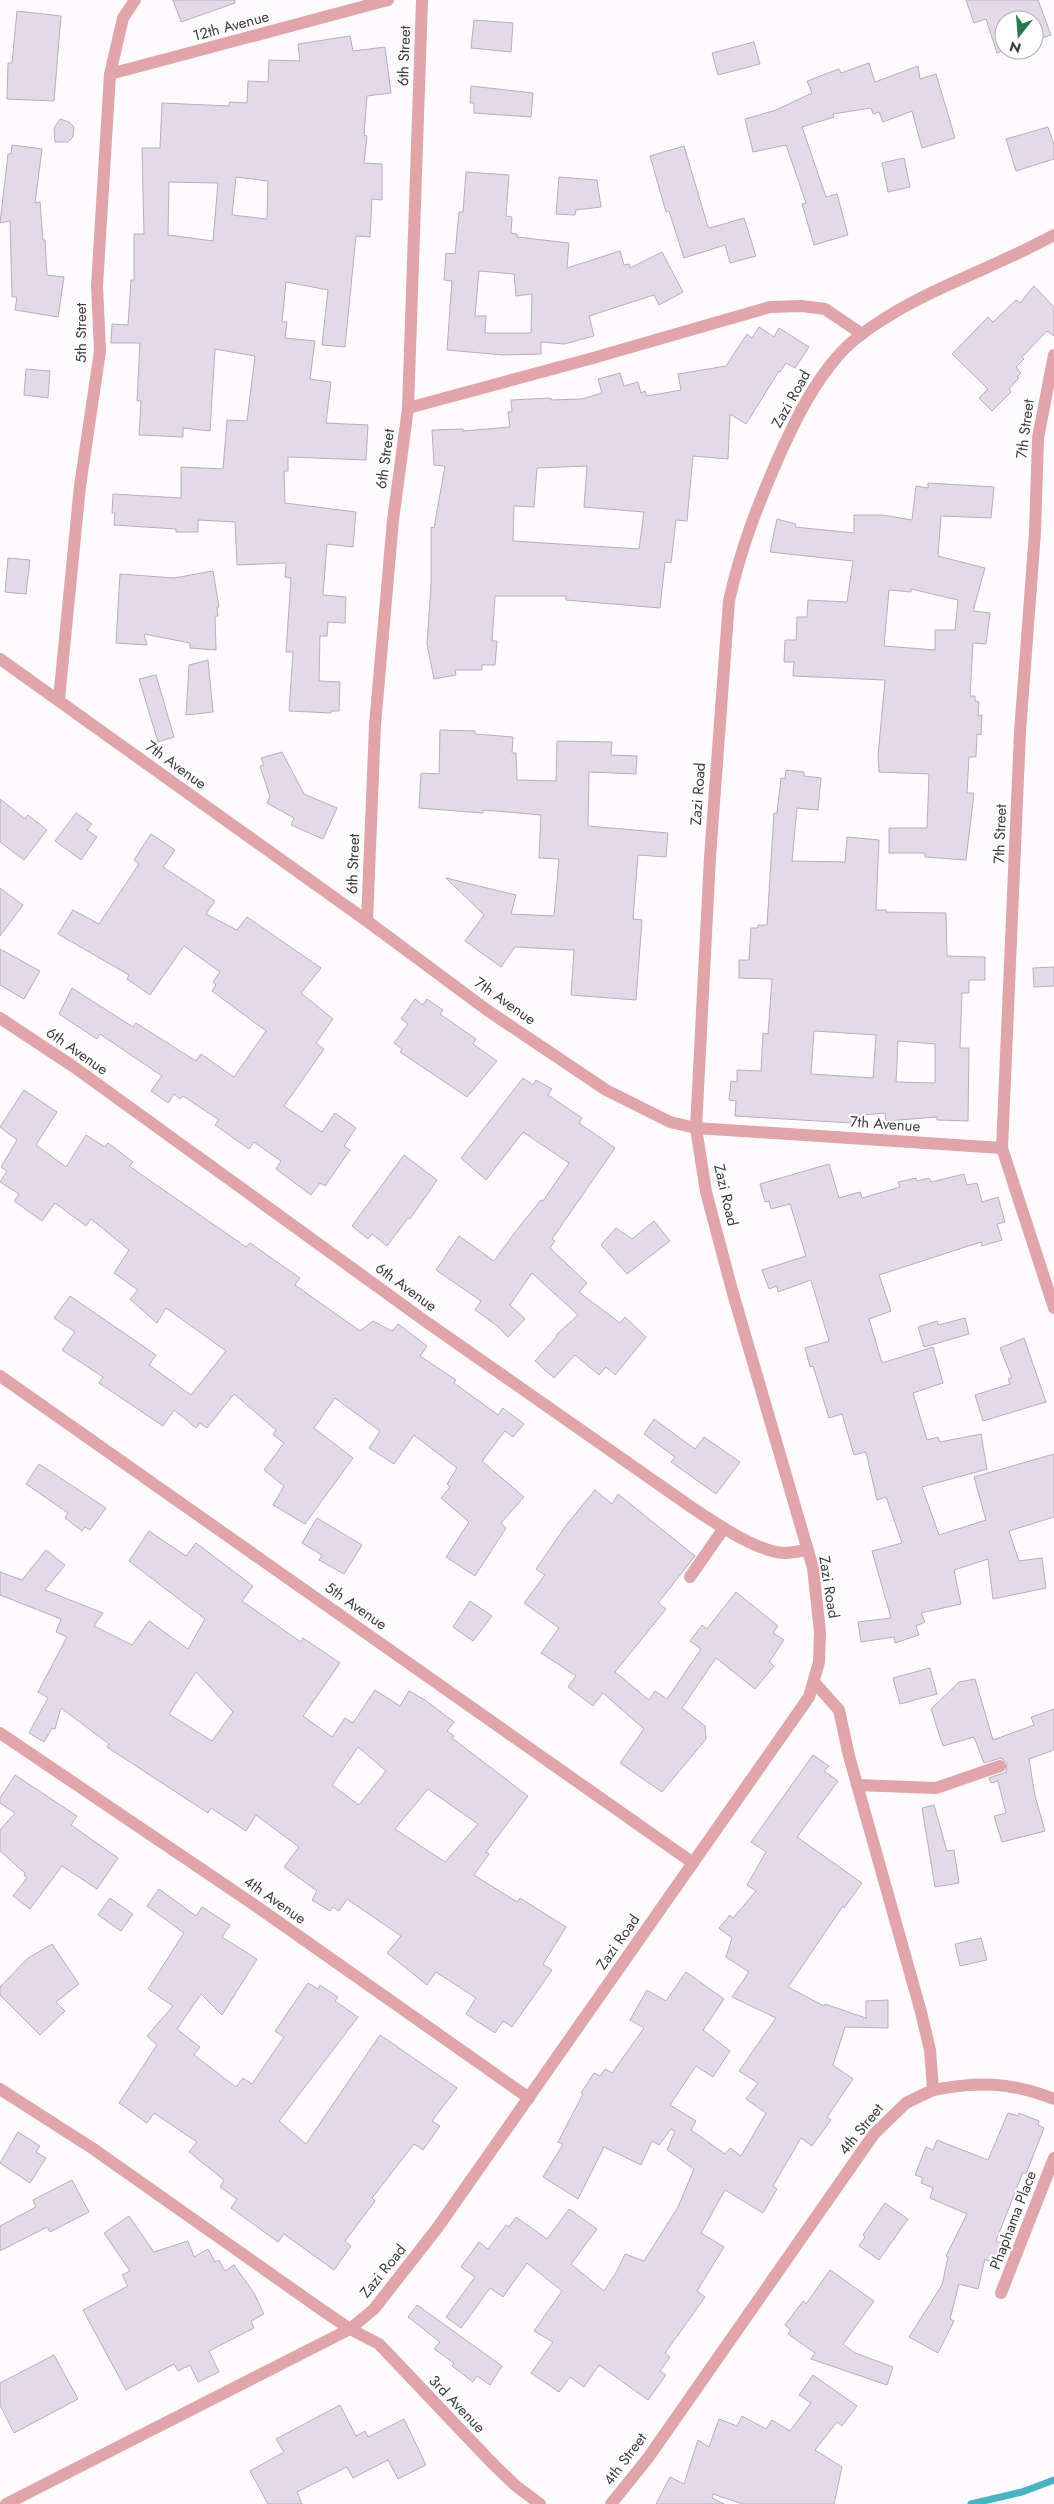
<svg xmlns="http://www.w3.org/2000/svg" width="1054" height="2504" font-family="Jost,sans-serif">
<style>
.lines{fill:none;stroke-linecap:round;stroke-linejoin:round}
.stream{stroke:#46b4c4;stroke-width:7}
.building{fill:#e3d9e9;stroke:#b7aebc;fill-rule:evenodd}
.service{stroke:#e1a4a8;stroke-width:12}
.minor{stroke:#e1a4a8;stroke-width:12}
.tertiary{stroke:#e1a4a8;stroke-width:12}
.labels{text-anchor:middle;stroke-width:4;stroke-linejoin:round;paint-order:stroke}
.street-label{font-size:15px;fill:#3f3b41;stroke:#fff}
</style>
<rect width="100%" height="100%" fill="#fdfbfe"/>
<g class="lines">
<path class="stream" d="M971,2504L1022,2492L1054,2480"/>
</g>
<path class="building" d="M173,0H235V3L181,22Z
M966,0H1038L1051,35L1034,41V20H1004L1005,50L997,53L986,19L974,23Z
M17,11L61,16L54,101L7,99L8,63H12Z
M474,20L513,23L511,52L471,48Z
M350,36L353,51L385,47L391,93L367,96L364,135L367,136L364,163L382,164V200L372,199L370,237L356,236L345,347L322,345L328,290L286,282L282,322H287L285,338L315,341L310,379L331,382L326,423L368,425L366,460L288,457V471H284L285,503L356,512L353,547L327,544L323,595L346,597L345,623L328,622L327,636H320L319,681L340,682L339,711H331V713L289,711L293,652H286L291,578L285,577L286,563L237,565L235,522L198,520V532H176V529L114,525L115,513H112L113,494L181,498V467L223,469L227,420L247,421L255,356L215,349L210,431L183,428V437L139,435L141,401H137L140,343H111L112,324L128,325L131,280H134V234H144L142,148H160L162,103L229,106L230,102L247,103L248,81L268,82L269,60L300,61L298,44ZM236,177L268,181L267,219L232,215ZM169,182L218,183L213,241L168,235Z
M754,42L760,64L718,75L712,53Z
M869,63L875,82L918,66L920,79L936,74L955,138L922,148L912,111L883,122L879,112L873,114L871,108L833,114L834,117L802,127L826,197L837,194L848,235L814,245L802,204L806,203L786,145L753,152L745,119L776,110L812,93L807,81L839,69L841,73Z
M471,86L533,93L531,117L474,113V103H470Z
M60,119L69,122L74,127L73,137L68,142H55L54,128Z
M1048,127L1054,145V159L1016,171L1006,139Z
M12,145L42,149L35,203L40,202L43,240H45L47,275L64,277L58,317L15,310L17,297H12L10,221L0,223L8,154H11Z
M684,146L708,227L710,228L744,218L756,256L730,263L725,245L684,258L669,211L666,212L650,156Z
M904,158L910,187L888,192L882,163Z
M466,172L509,175L506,216L512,217L511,233L517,234V237L569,243L567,268L620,251L624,265L629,264L630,268L662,252L683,292L659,305L654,295L589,316L594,336L564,344L541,342V354L504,355L447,350L452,281L444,280L446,253L455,254L459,212H463ZM479,271L514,274L516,296L532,294L531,333H485L486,316H475Z
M559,177L597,180L601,207L576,210L575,215L556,214Z
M1034,286L1054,307V336L1047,331L1022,357L1024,359L1016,367L1021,373L1017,377L1019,378L1009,389L1011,392L992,411L979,398L988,389L952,354L988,317L993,322L1016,300L1020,303Z
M759,327L774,337L779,328L809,347L795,368L786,363L780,372L779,371L746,424L730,414L728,459L693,456L687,521L676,520L671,563L665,562L660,608L566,600V596H495L492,641H497L495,665H482V670H455L456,675L434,679L427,644L431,586V527L434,528L445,466L434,465L432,430L463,429V431L510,427L508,412H512L511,400L551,398V400L582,399L602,393L598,379L620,373L624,386L638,382L641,393L645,391L647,396L681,390L678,374L726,366L747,334L752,338ZM587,466L584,507L644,512L639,549L513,541L514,506L534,507L537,468Z
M26,369L50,371L48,398L24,395Z
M928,483L994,487L991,518L941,516L938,556L985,568L973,611L990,613L986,644L973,643L970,696H975V701L979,702L978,716L982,715L981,735L977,734L976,757H969L967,793H974L966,860L925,857V853H889V828H927L929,774L879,772L878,756L885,680L793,676L794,662H784L785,640H796L797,617H807L808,600L847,602L853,561L770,552L777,519L796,524L795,527L854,533V515H882L912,520L916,486L928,488ZM911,589L958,600L955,630H935V650L884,646L889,590L911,592Z
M8,558L30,560L26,594L5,592Z
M213,571L219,607H217L218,616H215L216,650L190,648V643L144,634L147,645L116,643L120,574L174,578Z
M208,660L213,712L186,715L189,665Z
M156,675L174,737L158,742L139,679Z
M440,730L475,731V734L513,737L512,753H516L517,780L556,781L557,741L612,742L611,755L637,756L636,774L589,772L588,826L668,833L666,857L638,855L633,919L642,920L636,1000L571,995L574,950L515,947L501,967L465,941L484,915L446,878L516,895L511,914L554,916L559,859L539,858L541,815L507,812L483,810V813L419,808L421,773L439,774Z
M282,752L304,794L337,808L323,839L291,825L294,818L267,803L270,797L260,766L264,765L261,758Z
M786,770L804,772V776L821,778L818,810L797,808L792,861L845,862L847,837L879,840L876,910H886V912L946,913L947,956L985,957V980H969V993H962L960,1048H969L968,1121L937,1120V1117L886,1121L885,1113L851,1116V1123L735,1116L736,1101L729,1100L731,1081L737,1082V1070L761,1071L763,1033L768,1034L772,979L739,978V960H749L751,928H758V925H767L774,813H777L781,778L785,779ZM814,1031L876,1035L873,1078L811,1074ZM898,1041L935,1044V1083L896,1082Z
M0,799L25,819L28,815L47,830L24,860L0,842Z
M76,813L92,824L87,830L97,837L81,860L55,841Z
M151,834L175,850L163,867L215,901L206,914L237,930L247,917L321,968L301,993L333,1019L316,1043L324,1049L284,1106L322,1132L335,1113L356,1128L344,1146L350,1150L325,1186L320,1183L311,1195L276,1169L281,1161L254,1142L249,1149L215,1125L219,1120L183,1096L180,1099L174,1094L168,1103L151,1091L162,1076L100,1034L97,1039L59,1014L72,988L133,1027L136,1023L196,1061L201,1054L234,1077L266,1031L212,991L216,985L213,982L220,972L184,946L150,995L127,979L129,975L58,934L73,910L99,924L139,864L134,860Z
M0,888L23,905L0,936Z
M0,949L40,971L24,999L0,985Z
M1054,967V986L1034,987L1033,968Z
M415,999L423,1005L427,999L443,1010L440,1014L476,1039L473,1044L497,1061L467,1097L400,1052L402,1049L394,1043L408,1024L401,1019Z
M523,1078L533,1085L536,1080L552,1089L548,1095L582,1118L579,1123L615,1148L552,1239L555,1241L550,1248L587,1283L579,1292L620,1323L625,1317L646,1337L615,1375L606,1367L599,1375L575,1355L554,1378L535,1361L557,1336L556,1335L578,1315L532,1273L510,1305L525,1319L508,1337L496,1325L475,1310L481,1301L436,1270L459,1236L494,1261L519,1227L541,1200L543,1201L569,1163L523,1132L486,1180L461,1158Z
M24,1090L57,1112L36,1145L66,1167L86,1135L105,1147L108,1143L133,1162L129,1166L246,1247L250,1243L300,1278L295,1285L360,1331L373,1321L392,1331L398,1324L427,1346L420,1356L456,1380L454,1383L498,1415L503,1408L524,1424L513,1437L505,1431L482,1461L524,1497L501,1523L506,1528L475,1576L446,1557L469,1522L441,1498L450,1487L447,1484L457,1468L414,1435L394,1464L369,1448L380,1431L335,1398L314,1428L353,1458L305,1524L273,1505L284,1486L264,1470L284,1443L273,1435L276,1430L234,1394L207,1428L200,1423L196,1428L174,1410L163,1426L99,1383L103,1377L62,1350L75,1332L54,1318L70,1296L156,1355L149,1365L191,1395L226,1351L166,1308L157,1323L130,1299L138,1290L114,1273L129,1250L91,1219L86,1226L55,1203L42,1221L14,1201L19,1194L0,1182L7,1171L1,1167L17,1140L0,1127Z
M404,1155L437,1180L410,1219L408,1218L387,1246L372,1234L368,1239L352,1226Z
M829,1164L839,1198L860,1192L862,1198L900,1187L898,1182L916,1178L917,1181L929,1178L931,1182L964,1174L967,1185L977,1183L982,1202L998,1197L1005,1222L997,1224L1002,1240L982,1246L981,1242L879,1275L891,1311L869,1319L882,1363L933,1347L943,1383L913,1393L927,1440L938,1437L940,1442L981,1434L987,1469L922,1487L939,1535L986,1520L974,1477L1054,1454V1517L1009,1531L1019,1561L1042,1558L1046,1588L993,1599L988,1559L954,1570L961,1604L921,1613L925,1622L916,1626L919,1635L895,1643L894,1637L861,1642L858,1622L891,1618L872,1551L902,1543L886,1497L877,1500L866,1452L854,1455L842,1414L829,1418L813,1366L810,1367L805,1348L829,1341L811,1280L778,1292L777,1286L769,1289L762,1270L806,1256L790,1204L771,1209L769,1201L765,1202L760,1184Z
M654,1221L670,1241L627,1274L601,1245L616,1228L632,1239Z
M965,1318L969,1334L924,1347L918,1327L937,1321L938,1325Z
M1024,1338L1046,1402L983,1421L975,1395L1010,1384L1008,1379L1012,1378L1000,1348Z
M654,1419L695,1449L704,1437L740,1462L716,1494L671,1462L675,1457L644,1434Z
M39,1464L106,1508L90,1530L85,1527L82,1531L65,1518L68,1513L26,1484Z
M595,1490L612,1504L618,1494L695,1556L658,1603L666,1609L615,1672L649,1700L655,1691L667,1699L701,1649L690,1641L702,1625L707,1629L736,1592L778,1626L773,1633L784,1640L769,1662L774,1666L755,1689L716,1658L682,1708L705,1726L706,1739L662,1792L620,1763L644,1729L603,1693L593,1706L568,1687L576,1676L541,1653L559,1628L524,1603L545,1575L536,1569L567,1524Z
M317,1518L362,1545L344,1574L319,1560L322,1555L302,1543Z
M149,1531L186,1556L196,1543L253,1586L242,1601L301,1642L303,1638L340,1663L303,1716L332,1737L345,1718L353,1723L375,1690L400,1706L409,1691L425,1700L454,1722L447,1731L454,1736L452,1738L528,1796L486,1852L489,1854L474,1875L517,1902L520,1898L566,1927L543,1964L552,1970L512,2027L503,2021L495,2033L466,2014L476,1998L436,1972L427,1985L387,1953L401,1936L347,1899L339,1911L333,1907L330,1911L312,1900L317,1891L284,1867L299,1847L256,1815L246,1831L211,1808L208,1813L107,1747L109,1744L61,1708L55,1729L52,1728L44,1742L29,1733L48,1698L38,1692L67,1637L56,1632L61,1619L0,1595V1572L22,1580L46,1550L65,1565L45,1590L103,1613L94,1626L132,1645L149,1621L188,1649L205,1619L129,1561ZM196,1672L233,1712L212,1741L169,1714ZM358,1747L386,1771L359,1805L332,1785ZM428,1789L478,1824L445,1862L395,1829Z
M470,1601L492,1616L473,1641L453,1627Z
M930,1668L937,1694L900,1704L893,1678Z
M975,1679L993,1740L1034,1725L1031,1717L1054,1709V1750L1029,1759L1035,1796L1045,1831L1002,1842L994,1816L1006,1813L998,1781L991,1783L989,1778L1006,1772L1007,1763L1001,1758L984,1763L974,1737L943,1746L931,1709L959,1682Z
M813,1755L829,1766L824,1771L838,1781L797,1837L862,1883L844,1908L843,1906L788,1987L824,2006L825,2004L866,2018V2001L888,2000V2028L845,2027L833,2065L853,2079L827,2117L831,2120L812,2146L801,2138L773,2186L777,2189L763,2213L725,2190L701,2233L724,2247L697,2291L705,2297L665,2353L670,2357L660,2371L666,2375L648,2400L599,2365L584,2387L570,2377L559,2392L531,2373L553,2342L534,2331L562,2291L527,2263L503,2297L490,2288L461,2328L446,2317L475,2277L461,2267L479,2242L488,2249L506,2225L509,2227L516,2217L547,2239L569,2209L597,2229L571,2264L604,2291L617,2271L625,2254L644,2261L678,2207L694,2169L667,2150L675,2131L671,2129L659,2145L652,2141L641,2165L604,2147L578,2199L543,2177L563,2144L558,2142L583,2094L581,2093L594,2073L600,2076L605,2069L612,2073L644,2028L630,2020L647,1990L666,2001L686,1972L724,1999L703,2030L730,2051L713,2077L696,2066L670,2105L696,2121L691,2130L725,2154L730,2148L741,2156L766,2113L746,2099L758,2083L739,2071L776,2018L732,1997L749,1972L726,1957L732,1938L719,1928L730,1915L733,1918L756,1891L747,1885L766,1852L751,1842Z
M15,1775L77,1816L71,1825L118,1858L97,1889L62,1866L30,1909L13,1896L27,1878L24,1875L25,1873L0,1851V1830L15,1813L0,1803V1798Z
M934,1805L947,1851L954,1850L959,1883L935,1887L922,1808Z
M159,1889L196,1916L202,1907L230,1925L222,1937L257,1959L222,2015L201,1994L177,2029L200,2047L194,2055L236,2087L243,2078L252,2084L284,2037L275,2031L308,1983L318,1989L320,1985L338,1997L335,2001L358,2017L279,2121L306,2144L380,2035L457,2088L432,2121L440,2126L423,2150L414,2144L372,2198L375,2201L345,2241L351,2246L334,2270L284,2234L278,2242L231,2208L237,2199L220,2187L224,2180L189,2152L197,2142L154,2113L147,2123L119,2103L157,2045L147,2036L173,2006L148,1989L184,1933L147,1906Z
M110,1898L133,1914L121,1931L98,1915Z
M981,1938L987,1960L960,1966L955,1944Z
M52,1944L79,1984L56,2002L65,2011L40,2035L0,1995V1987L28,1958Z
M1008,2113L1018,2116L1019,2113L1039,2121L1038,2125L1044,2128L1026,2174L1023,2172L996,2241L1003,2244L993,2263L985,2259L978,2289L959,2284L950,2319L954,2321L938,2353L909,2337L942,2285L948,2257L946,2256L967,2214L930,2198L933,2188L921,2183L923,2178L915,2175L926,2147L933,2150L937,2140L988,2160Z
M18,2132L40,2146L36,2152L46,2158L30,2183L0,2163Z
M72,2180L89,2212L50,2232L47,2227L0,2251V2226L36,2207L33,2200Z
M885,2203L908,2219L879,2260L859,2246L865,2237L863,2235Z
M129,2216L154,2252L188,2241L194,2257L208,2249L215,2262L219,2260L225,2271L234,2265L254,2293L264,2314L251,2321L254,2328L209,2351L219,2372L198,2382L190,2365L178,2371L174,2364L126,2390L83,2310L128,2286L122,2275L130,2271L104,2233Z
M830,2270L874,2301L843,2344L855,2353L893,2367L887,2385L811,2359L815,2353L788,2334L791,2330L785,2325L803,2301L806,2304Z
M417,2305L502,2366L490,2385L477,2376L473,2382L452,2366L454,2363L434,2349L440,2342L408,2317Z
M54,2355L78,2399L14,2433L0,2405V2383Z
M813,2375L857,2406L842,2426L837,2422L815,2450L842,2467L834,2504H743L713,2494L712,2498L724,2504H656L670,2477L684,2484L698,2440L709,2447L719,2419L737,2426L742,2416L766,2429L772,2420L790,2431L811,2403L799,2395Z
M340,2405L356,2436L365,2431L368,2437L404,2419L426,2465L398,2479L388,2460L353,2478L347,2467L297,2492L302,2504H268L250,2471L284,2452L276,2439Z"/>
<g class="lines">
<path class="service" d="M690,1577L724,1528
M857,1785L936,1788L1000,1766"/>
<path class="minor" d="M110,74L388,0
M1054,355L1038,438L1035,532L1020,732L1002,1148L1054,1308
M408,408L593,358L770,307L802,306L825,309L862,334
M0,659L367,921L487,1010L606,1090L670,1122L696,1128L1002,1148
M59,699L80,486L100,351L97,286L110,74L123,18L135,0
M367,921L375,725L393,520L408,408L422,0
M0,1018L74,1067L425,1321L694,1509C715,1523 758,1552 784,1553C791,1553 800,1551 807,1550
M0,1376L693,1863
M0,1733L256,1906L529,2098
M0,2089L92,2148L322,2310L350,2329L379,2344L494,2465L516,2486L540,2504
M933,2090C979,2081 1010,2082 1054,2099
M1001,2293L1054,2158
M611,2504L648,2458L874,2134L906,2103L933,2090L930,2050L921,2012L849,1756L839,1710L814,1682"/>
<path class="tertiary" d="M6,2504L350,2329L374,2309L438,2227L809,1697L819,1662L820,1632L813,1568L732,1290L706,1192L696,1128L710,857L729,601C741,547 758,504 780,454C796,419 812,386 837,357C851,340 869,328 887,317C940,284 1000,265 1054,235"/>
</g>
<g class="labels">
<g class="street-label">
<text transform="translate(231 26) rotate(-15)" y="5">12th Avenue</text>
<text transform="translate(404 56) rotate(-88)" y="5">6th Street</text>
<text transform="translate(81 333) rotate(-90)" y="5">5th Street</text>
<text transform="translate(791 399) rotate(-61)" y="5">Zazi Road</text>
<text transform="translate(1025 429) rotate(-83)" y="5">7th Street</text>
<text transform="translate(385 459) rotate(-82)" y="5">6th Street</text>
<text transform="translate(176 765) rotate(36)" y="5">7th Avenue</text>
<text transform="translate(698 794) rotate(-86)" y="5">Zazi Road</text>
<text transform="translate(1000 834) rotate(-88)" y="5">7th Street</text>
<text transform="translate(353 864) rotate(-88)" y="5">6th Street</text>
<text transform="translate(505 1001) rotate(35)" y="5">7th Avenue</text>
<text transform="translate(77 1051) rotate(35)" y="5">6th Avenue</text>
<text transform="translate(885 1124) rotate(4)" y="5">7th Avenue</text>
<text transform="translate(726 1195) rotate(77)" y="5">Zazi Road</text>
<text transform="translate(406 1287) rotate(36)" y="5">6th Avenue</text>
<text transform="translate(829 1587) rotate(81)" y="5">Zazi Road</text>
<text transform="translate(356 1606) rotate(35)" y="5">5th Avenue</text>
<text transform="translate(275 1900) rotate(35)" y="5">4th Avenue</text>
<text transform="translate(618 1942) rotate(-55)" y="5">Zazi Road</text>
<text transform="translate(861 2129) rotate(-51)" y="5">4th Street</text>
<text transform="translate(1013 2220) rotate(-69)" y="5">Phaphama Place</text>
<text transform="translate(383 2271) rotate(-51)" y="5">Zazi Road</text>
<text transform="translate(457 2404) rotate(46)" y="5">3rd Avenue</text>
<text transform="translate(625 2459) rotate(-53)" y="5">4th Street</text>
</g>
</g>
<g transform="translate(1019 35) rotate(197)"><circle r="24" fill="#ffffff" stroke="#b2b1b3"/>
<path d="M0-4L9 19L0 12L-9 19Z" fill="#247a4d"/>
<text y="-8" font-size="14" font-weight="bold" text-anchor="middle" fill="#3f3b41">N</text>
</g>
</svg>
